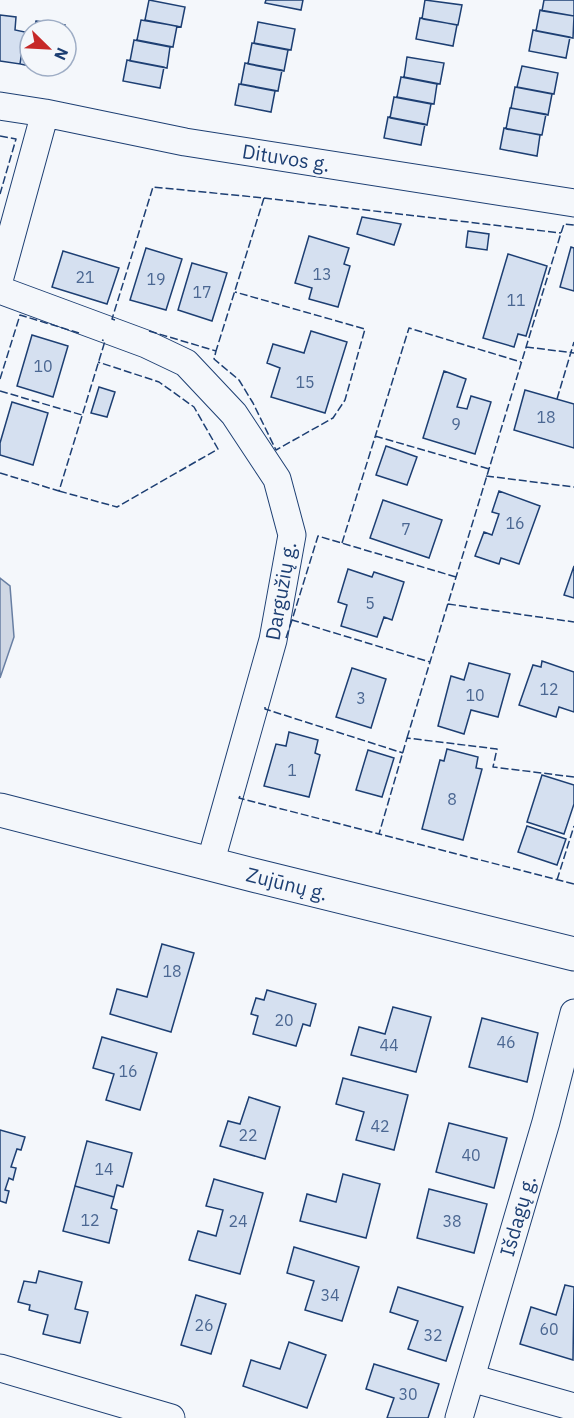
<svg xmlns="http://www.w3.org/2000/svg" width="574" height="1418" font-family="'IBM Plex Sans',sans-serif">
<style>
.water{fill:#cfd7e4;stroke:#687fa3;stroke-width:1.5}
.building{fill:#d5e0f0;stroke:#1d3f73;stroke-width:1.5}
.lines{fill:none;stroke-linecap:round;stroke-linejoin:round}
.minor-casing{stroke:#1d3f73;stroke-width:29}
.major-casing{stroke:#1d3f73;stroke-width:35}
.minor{stroke:#f4f7fb;stroke-width:27}
.major{stroke:#f4f7fb;stroke-width:33}
.fence{stroke:#1d3f73;stroke-width:1.5;stroke-dasharray:8 3;stroke-linecap:butt}
.labels{text-anchor:middle;stroke-width:4.5;stroke-linejoin:round;paint-order:stroke}
.number-label{font-size:16px;fill:#4b6792}
.street-label{font-size:20px;fill:#1d3f73;stroke:#f4f7fb}
</style>
<rect width="100%" height="100%" fill="#f4f7fb"/>
<path class="water" d="M0,578L10,586L14,637L0,678Z"/>
<path class="building" d="M149,0L185,7L181,27L145,20Z
M266,0H303L301,10L265,3Z
M425,0L462,5L458,25L422,19Z
M544,0H574V16L542,11Z
M540,10L574,16L573,38L536,31Z
M0,15L16,17L15,30L25,32L20,64L0,61Z
M420,18L457,25L453,46L416,39Z
M141,20L177,26L173,47L137,40Z
M36,21L65,25V30H34Z
M258,22L295,29L291,50L254,43Z
M533,30L570,37L566,58L529,51Z
M25,32H30V66L20,64Z
M134,40L170,47L167,68L130,61Z
M252,43L288,50L284,71L248,64Z
M407,57L444,63L440,84L404,77Z
M127,60L164,67L160,88L123,81Z
M245,63L282,70L278,91L241,84Z
M522,66L558,73L554,94L517,87Z
M401,77L437,84L434,104L397,97Z
M239,84L275,91L271,112L235,105Z
M515,87L552,94L548,115L511,108Z
M394,97L431,104L427,125L390,118Z
M510,108L546,114L542,135L506,129Z
M388,117L425,124L421,145L384,138Z
M504,128L540,135L537,156L500,149Z
M362,217L401,224L394,245L357,234Z
M468,231L489,234L487,250L466,247Z
M309,236L349,248L344,264L350,266L338,307L309,299L312,288L295,283Z
M571,247L574,248V291L560,287Z
M146,248L182,259L166,310L130,300Z
M63,251L119,268L107,304L52,287Z
M508,254L547,266L526,336L518,334L514,347L483,338Z
M192,263L227,273L212,321L178,310Z
M311,331L347,342L325,413L271,397L280,368L267,363L273,344L304,353Z
M32,335L68,346L53,397L17,386Z
M444,371L466,379L457,407L467,409L471,396L491,402L475,454L423,438Z
M99,387L115,392L107,417L91,413Z
M525,390L574,404V448L514,430Z
M12,402L48,413L33,465L0,455V443Z
M386,446L417,457L407,485L376,475Z
M499,491L540,506L519,564L501,558L499,564L475,556L484,532L492,535L499,514L492,512Z
M383,500L442,520L429,558L370,538Z
M574,566V598L564,595Z
M348,569L372,577L374,572L404,582L392,620L384,617L377,637L341,626L347,605L338,602Z
M542,661L574,672V712L559,707L556,717L519,705L533,665L541,667Z
M469,663L510,674L498,717L471,710L464,734L438,726L451,676L464,680Z
M352,668L386,679L371,728L336,717Z
M289,732L318,740L315,753L320,755L309,797L264,786L276,744L286,746Z
M447,749L478,757L476,768L482,769L463,840L422,829L440,760L444,761Z
M368,750L394,758L382,797L356,790Z
M542,775L574,785V804L564,834L527,822Z
M527,826L566,839L557,865L518,852Z
M162,944L194,953L171,1032L110,1014L117,989L147,997Z
M267,990L316,1004L310,1026L303,1024L296,1046L253,1034L258,1016L251,1014L256,998L264,1000Z
M393,1007L431,1017L416,1072L351,1055L359,1027L385,1034Z
M482,1018L538,1033L527,1082L469,1067Z
M102,1037L157,1053L140,1110L106,1100L114,1074L93,1068Z
M343,1078L408,1095L394,1150L356,1140L364,1112L336,1104Z
M249,1097L280,1107L265,1159L220,1146L228,1121L240,1124Z
M449,1123L507,1138L494,1188L436,1172Z
M0,1130L25,1137L21,1150L17,1149L11,1167L16,1168L13,1180L9,1178L5,1190L9,1191L6,1203L0,1201Z
M87,1141L132,1153L123,1187L117,1185L114,1197L75,1186Z
M343,1174L380,1184L366,1238L300,1221L307,1194L336,1202Z
M214,1179L263,1193L240,1274L189,1260L198,1231L216,1236L223,1210L206,1206Z
M75,1186L114,1197L111,1208L117,1210L109,1243L63,1231Z
M429,1189L487,1204L474,1253L417,1238Z
M294,1247L359,1267L342,1321L305,1310L314,1281L287,1273Z
M39,1271L82,1282L75,1309L88,1312L80,1343L43,1334L48,1315L29,1310L30,1305L18,1302L24,1281L36,1283Z
M565,1285L574,1287L573,1360L520,1344L531,1307L556,1315Z
M398,1287L463,1307L446,1361L408,1349L418,1321L390,1312Z
M196,1295L226,1304L211,1354L181,1345Z
M289,1342L326,1355L307,1408L243,1386L251,1360L280,1369Z
M374,1364L439,1384L428,1418H387L394,1398L366,1389Z"/>
<g class="lines">
<defs>
<path id="minor" d="M0,106L45,113L185,142L574,203
M0,277L45,113
M0,290L146,344L186,363L234,414L277,479L292,535L273,640L210,864
M0,1368L171,1418
M471,1378L574,1407
M459,1418L546,1122L574,1013"/>
<path id="major" d="M0,810L257,876L574,954"/>
</defs>
<use href="#minor" class="minor-casing"/>
<use href="#major" class="major-casing"/>
<use href="#minor" class="minor"/>
<use href="#major" class="major"/>
<path class="fence" d="M0,136L16,139L0,194
M264,198L561,233
M115,320L112,319L153,187L264,198L216,351
M149,331L216,351L214,359L239,380L253,403L276,450L333,418L345,400L365,329L235,292
M526,347L574,353
M0,379L20,315L79,333
M0,391L82,415
M557,399L574,342
M375,436L489,469
M0,473L59,491L105,341L102,340
M486,476L574,487
M59,491L117,507L218,449L194,407L159,382L98,362
M342,543L409,328L521,362
M456,577L318,536L292,620L430,662C474,519 517,376 561,233L564,224L574,225
M448,604L574,622
M286,638L292,620
M265,707V709L403,753
M407,738L430,662
M574,777L493,767L497,749L407,738L379,834L574,884
M240,796L239,798L379,834
M557,880L574,826"/>
</g>
<g class="labels">
<g class="number-label">
<text x="322" y="280">13</text>
<text x="85" y="283">21</text>
<text x="156" y="285">19</text>
<text x="202" y="298">17</text>
<text x="516" y="306">11</text>
<text x="43" y="372">10</text>
<text x="305" y="388">15</text>
<text x="546" y="423">18</text>
<text x="456" y="430">9</text>
<text x="515" y="529">16</text>
<text x="406" y="535">7</text>
<text x="370" y="609">5</text>
<text x="549" y="695">12</text>
<text x="475" y="701">10</text>
<text x="361" y="704">3</text>
<text x="292" y="776">1</text>
<text x="452" y="805">8</text>
<text x="172" y="977">18</text>
<text x="284" y="1026">20</text>
<text x="506" y="1048">46</text>
<text x="389" y="1051">44</text>
<text x="128" y="1077">16</text>
<text x="380" y="1132">42</text>
<text x="248" y="1141">22</text>
<text x="471" y="1161">40</text>
<text x="104" y="1175">14</text>
<text x="90" y="1226">12</text>
<text x="238" y="1227">24</text>
<text x="452" y="1227">38</text>
<text x="330" y="1301">34</text>
<text x="204" y="1331">26</text>
<text x="549" y="1335">60</text>
<text x="433" y="1341">32</text>
<text x="408" y="1400">30</text>
</g>
<g class="street-label">
<text transform="translate(286 158) rotate(9)" y="7">Dituvos g.</text>
<text transform="translate(281 591) rotate(-80)" y="7">Dargužių g.</text>
<text transform="translate(287 884) rotate(14)" y="7">Zujūnų g.</text>
<text transform="translate(518 1216) rotate(-74)" y="7">Išdagų g.</text>
</g>
</g>
<g transform="translate(48 48) rotate(114)"><circle r="28" fill="#f4f7fb" stroke="#9eadc5" stroke-width="1.5"/>
<path d="M0-4.5L10 22L0 15L-10 22Z" fill="#c62828"/>
<text y="-9" font-size="16" font-weight="bold" text-anchor="middle" fill="#1d3f73">N</text>
</g>
</svg>
